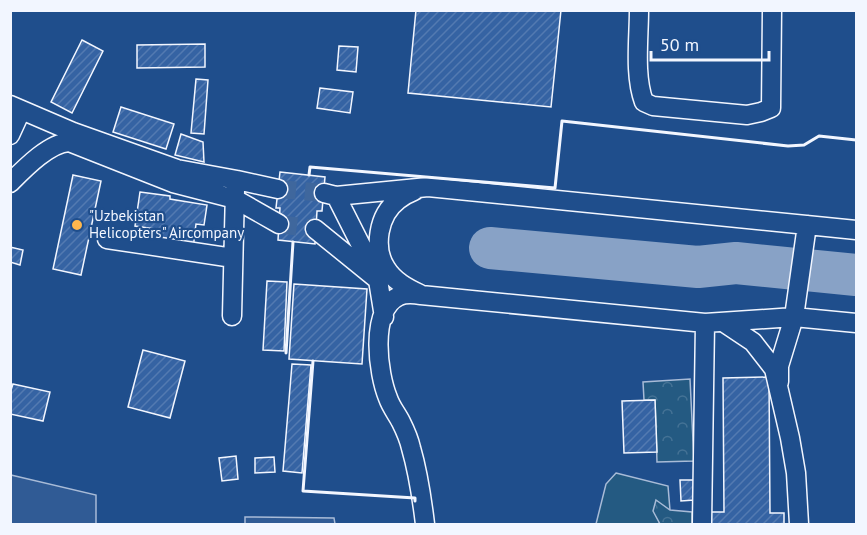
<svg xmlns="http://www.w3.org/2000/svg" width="867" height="535" font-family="'PT Sans',sans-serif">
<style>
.grass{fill:#245a82;stroke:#a8bbd7;stroke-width:1.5}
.forest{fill:url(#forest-crowns);stroke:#a8bbd7;stroke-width:1.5}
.parking{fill:#305b95;stroke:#a8bbd7;stroke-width:1.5}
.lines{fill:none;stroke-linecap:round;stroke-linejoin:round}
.taxiway{stroke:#88a2c6;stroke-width:42}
.building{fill:url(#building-hatch);stroke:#f2f6ff;stroke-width:1.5}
.minor-tunnel{stroke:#3f679d;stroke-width:18;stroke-dasharray:18 9;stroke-linecap:butt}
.minor-casing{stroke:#f2f6ff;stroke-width:21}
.minor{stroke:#1f4e8c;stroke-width:18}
.wall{stroke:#f2f6ff;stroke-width:3}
.poi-dot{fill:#ffb74d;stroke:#1f4e8c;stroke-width:2}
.labels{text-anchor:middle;stroke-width:4.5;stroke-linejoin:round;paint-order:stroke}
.poi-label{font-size:15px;fill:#f2f6ff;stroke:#1f4e8c;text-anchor:start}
</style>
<defs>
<pattern id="forest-crowns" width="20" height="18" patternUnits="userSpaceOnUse" patternTransform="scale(1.5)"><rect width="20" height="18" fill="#245a82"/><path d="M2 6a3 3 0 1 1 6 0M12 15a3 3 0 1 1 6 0" fill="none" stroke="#447295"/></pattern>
<pattern id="building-hatch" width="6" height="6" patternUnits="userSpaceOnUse" patternTransform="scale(1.5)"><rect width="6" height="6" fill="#3563a3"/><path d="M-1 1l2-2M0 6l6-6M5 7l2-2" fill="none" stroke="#537ab1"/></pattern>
</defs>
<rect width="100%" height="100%" fill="#1f4e8c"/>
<path class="grass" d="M616,473L668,486L670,510L658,518L660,524H596L606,484Z"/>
<path class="forest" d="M690,379L694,461L657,462L655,400H644L643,382Z
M656,500L670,510L692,512V524H660L653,511Z"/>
<path class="parking" d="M11,475L96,495V524H11Z
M245,517L334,518L335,524H245Z"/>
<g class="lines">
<path class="taxiway" d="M490,248L698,267L736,263L856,275"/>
</g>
<path class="building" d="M416,10H561L551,107L408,93Z
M82,40L103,51L72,113L51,102Z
M205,44V67L137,68V45Z
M339,46L358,47L356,72L337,70Z
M196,79L208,80L204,134L191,133Z
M320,88L353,92L350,113L317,108Z
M121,107L174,124L166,149L113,132Z
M181,134L203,142L204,162L175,155Z
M280,172L325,177L322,211H317L315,244L278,240L280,208H276Z
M73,175L101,181L81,275L53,269Z
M140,192L170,196V199L207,205L204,225L196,224L193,249L160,244L161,230L135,226Z
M10,247L23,250L20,265L10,262Z
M267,281L287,282L284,351L263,350Z
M294,284L367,289L362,364L289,359Z
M143,350L185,361L170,418L128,407Z
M292,364L311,365L302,473L283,471Z
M769,377L770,513H784V524H708V512H724L723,378Z
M13,384L50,392L43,421L10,414V393Z
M655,400L657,452L624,453L622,401Z
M236,456L238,479L222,481L219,458Z
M274,457L275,472L255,473V458Z
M680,480H694V500L681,501Z"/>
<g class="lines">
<path class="minor-tunnel" d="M278,189L324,193
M279,224L315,229"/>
<defs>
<path id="minor" d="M639,10C639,39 634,75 644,102L653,106L747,115L761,112L771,108L772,10
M10,105L73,132L177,169L237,180L278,189
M10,135L21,111
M10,183C24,169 49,143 69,142L173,183L235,199L279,224
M414,191C409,193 403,196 398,200C378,215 373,248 386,268C394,281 407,288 420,294
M324,193L336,196L428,187L856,230
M336,196L375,273
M315,229L378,280L384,317
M107,239L233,258
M232,316L235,190
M723,322L753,342L774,369L790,438L796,473L799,524
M779,382V366L794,317L807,225
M425,524C422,499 418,472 411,448C409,439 405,430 401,422C397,414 391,407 388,398C378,374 369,310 399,296C406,293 414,294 421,295L705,323L794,317L856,323
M702,524L705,323"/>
</defs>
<use href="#minor" class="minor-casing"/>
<use href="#minor" class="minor"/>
<path class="wall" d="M309,175L310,167L555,188L562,121L788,146L804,145L819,136L856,140
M286,353L293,242
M313,361L303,491L415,498V501"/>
</g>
<circle class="poi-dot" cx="77" cy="225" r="6"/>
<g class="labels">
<g class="poi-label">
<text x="89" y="221">"Uzbekistan<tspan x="89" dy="17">Helicopters" Aircompany</tspan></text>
</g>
</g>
<rect width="867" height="535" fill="none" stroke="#f2f6ff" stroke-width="24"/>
<path d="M651 51v9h118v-9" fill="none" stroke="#f2f6ff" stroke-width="3"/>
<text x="660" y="51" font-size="18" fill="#f2f6ff" stroke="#1f4e8c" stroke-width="4.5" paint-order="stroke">50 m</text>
</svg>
